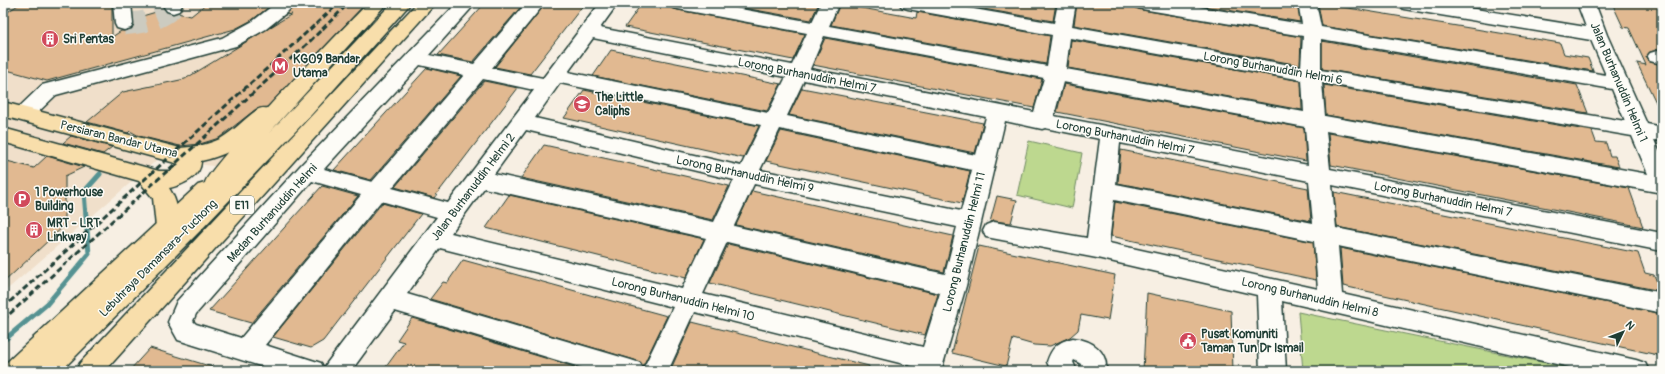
<svg xmlns="http://www.w3.org/2000/svg" width="1665" height="374" font-family="Pangolin,sans-serif">
<style>
.built{fill:#f0dfca}
.green{fill:#bdd88f;stroke:#6e8a62}
.lines{fill:none;stroke-linecap:round;stroke-linejoin:round}
.stream{stroke:#559292;stroke-width:5}
.building{fill:#e1b991;stroke:#1f3d34}
.minor-tunnel{stroke:#cccbc0;stroke-width:22;stroke-dasharray:22 11;stroke-linecap:butt}
.minor-casing{stroke:#1f3d34;stroke-width:3}
.major-casing{stroke:#1f3d34;stroke-width:3}
.highway-casing{stroke:#1f3d34;stroke-width:3}
.minor{fill:#fdfcf7;fill-rule:evenodd}
.major{fill:#f8deab;fill-rule:evenodd}
.highway{fill:#f8deab;fill-rule:evenodd}
.rail{stroke:#1f3d34;stroke-width:3;stroke-dasharray:6 3;stroke-linecap:butt}
.labels{text-anchor:middle;stroke-width:3;stroke-linejoin:round;paint-order:stroke}
.shield{fill:#fdfcf7;stroke:#62766e;stroke-width:1}
.shield-label{font-size:11px;font-weight:bold;fill:#1f3d34}
.poi-label{font-size:12px;font-weight:bold;fill:#1f3d34;stroke:#fdfcf7;text-anchor:start}
.street-label{font-size:12px;fill:#1f3d34;stroke:#fdfcf7}
</style>
<rect width="100%" height="100%" fill="#f7efe3"/>
<filter id="ink" filterUnits="userSpaceOnUse"><feTurbulence type="fractalNoise" baseFrequency=".025" numOctaves="2"/><feDisplacementMap in="SourceGraphic" scale="8" xChannelSelector="R" yChannelSelector="G"/><feConvolveMatrix kernelMatrix="1 2 1 2 8 2 1 2 1" color-interpolation-filters="sRGB"/></filter>
<g filter="url(#ink)">
<path class="built" d="M3,3H391L221,167L158,159L3,293Z"/>
<path class="green" d="M1029,141L1082,153L1072,208L1017,195Z
M1298,312L1585,371H1303Z"/>
<g class="lines">
<path class="stream" d="M260,35L275,21
M3,341L47,304L89,254L84,192L100,174"/>
</g>
<path class="building" d="M21,3H112V37L121,31H124L131,29L134,25V20L139,17L163,10L173,14L177,13L191,16L207,3H274L252,20L235,29L47,81L3,69V15Z
M298,3H366L267,107L256,109L219,138L200,144L180,146L139,136L130,131L128,133L87,122L123,92L185,79L292,14L285,15Z
M485,3H524L473,62L438,55Z
M546,3H585L530,74L495,67Z
M642,3H668L671,8L678,10L805,34L793,60L625,27Z
M716,3H819L811,20Z
M948,3H1056L1053,21Z
M1077,3H1132L1135,8L1142,10L1301,37L1300,65L1074,25Z
M1184,3H1297L1300,22Z
M1318,3L1560,43L1564,54L1588,58L1593,71L1322,26Z
M1612,3H1662V50H1657L1650,52L1646,57L1650,62L1662,65V115L1637,63L1646,65L1629,28L1623,27Z
M840,4L916,18L917,12L1050,36L1046,64L831,25Z
M825,38L1042,79L1034,108L813,65Z
M1071,40L1301,81L1302,110L1068,68Z
M1322,41L1577,85L1588,113L1322,69Z
M611,50L781,84L767,111L593,76Z
M427,68L461,76L371,180L334,170Z
M484,81L518,88L434,198L395,187Z
M1064,84L1304,128L1306,161L1057,112Z
M1324,85L1592,131L1596,142L1606,143L1610,156H1615L1619,167L1326,115Z
M802,88L983,123L975,153L789,115Z
M584,90L759,126L743,158L564,118Z
M781,131L970,171L962,203L766,161Z
M1328,133L1629,188L1643,227L1331,165Z
M71,136L112,147L103,154L63,143Z
M544,145L622,162L729,186L713,220L521,178Z
M1121,150L1308,188L1311,221L1118,183Z
M47,156L84,167L65,176V225L3,283V160L34,168Z
M322,186L358,196L251,323L209,311Z
M752,191L953,236L944,272L736,225Z
M1334,192L1638,253L1645,273L1654,275L1661,291L1337,227Z
M509,195L704,239L686,278L486,228Z
M997,196L1017,200L1011,223L994,221L990,222Z
M1115,202L1313,242L1316,280L1111,236Z
M382,203L421,214L323,341L311,348L273,337Z
M728,244L938,294L925,335L710,283Z
M979,246L1115,275L1108,320L1081,315L1078,330L1070,337L1050,346L1034,345L1013,339L1006,366L952,353Z
M1340,248L1662,314V356L1343,286Z
M463,260L601,298L667,316L643,366L640,362L631,359L430,299L443,282L447,283Z
M1147,293L1231,311L1233,371H1143Z
M412,318L588,371H383L404,342L397,340Z
M692,322L869,366L868,371H670Z
M150,348L216,368V371H129Z"/>
<g class="lines">
<path class="minor-tunnel" d="M124,24C142,23 159,20 173,7"/>
<defs>
<path id="minor" d="M113,3H131L133,24L131,28L124,30L117,28L115,24Z
M165,3H183L179,11L173,13L167,11L164,7Z
M276,3H296L286,13L266,29L236,46L56,95L31,119L24,121L17,119L14,114L17,109L42,85L222,38L253,21Z
M457,3H476L429,55L474,64L526,3H545L492,68L543,78L600,3H618L600,28L792,65L807,33L678,9L672,7L669,3H708L812,22L821,3H839L829,26L1047,66L1052,35L908,9L902,7L899,3H939L1054,23L1058,3H1076L1072,26L1301,67L1303,36L1142,9L1136,7L1133,3H1175L1302,24L1298,3H1316L1321,27L1606,75L1591,40L1404,9L1398,7L1395,3H1438L1586,27L1577,3H1595L1607,35L1647,124L1662,127V141L1654,140L1662,157V193L1326,131L1330,169L1662,233V251L1332,185L1336,228L1662,293V313L1338,246L1342,294L1636,360L1645,363L1649,371H1587L1282,301L1286,371H1260L1257,295L1097,258L986,237L983,231L986,225L994,222L1087,238L1100,139L1045,128L1042,129L1005,121L966,286L941,371H915L916,367L695,312L668,371H593L395,311L351,371H276L178,340L168,322L177,301L300,166ZM824,36L1044,78L1034,112L810,69ZM593,38L786,77L768,113L568,72ZM1070,38L1302,80L1304,112L1066,69ZM1321,39L1612,89L1625,121L1321,70ZM420,65L464,75L372,182L324,169ZM483,79L534,90L448,203L392,188ZM804,80L986,117L976,155L787,116ZM1063,82L1305,127L1308,165L1054,116ZM560,83L761,125L741,166L535,118ZM1322,83L1632,136L1648,174L1325,116ZM780,129L972,170L961,211L760,170ZM526,130L734,180L714,222L494,174ZM1120,143L1309,181L1313,223L1116,184ZM312,181L361,195L241,338L196,324L193,321L196,314ZM754,184L957,227L945,274L734,226ZM484,188L706,238L682,289L451,233ZM1114,200L1314,241L1318,289L1109,243ZM381,201L437,217L327,363L324,369L321,363L265,345ZM727,242L940,293L923,347L703,294ZM440,248L673,307L643,369L640,363L631,360L407,294Z
M1657,51L1662,52V64L1650,61L1647,57L1650,53Z
M1073,338C1092,340 1108,351 1106,371H1080L1081,364L1074,360L1073,362L1077,371H1051L1047,362C1052,347 1058,342 1073,338Z"/>
<path id="major" d="M3,102L180,148C194,147 207,145 220,139C234,131 244,119 257,110C262,107 267,108 272,110L275,115C261,138 227,156 201,161C201,177 183,185 169,188C177,200 182,220 175,233L167,236L159,233L156,227L153,198L139,181L3,142V128L159,171H171L179,164L3,116Z"/>
<path id="highway" d="M368,3H387L268,134L392,3H411L311,115L200,231L61,371H3L6,363L198,185L205,183C206,168 347,25 368,3Z
M417,3H436L105,371H76L80,363Z"/>
</defs>
<use href="#minor" class="minor-casing"/>
<use href="#major" class="major-casing"/>
<use href="#highway" class="highway-casing"/>
<use href="#minor" class="minor"/>
<use href="#major" class="major"/>
<use href="#highway" class="highway"/>
<path class="rail" d="M3,308L339,3
M3,320L306,45L349,3"/>
</g>
</g>
<defs>
<symbol id="building-disc" viewBox="-11 -11 22 22"><circle r="9.5" fill="#d1495b" stroke="#fdfcf7"/><path d="M-4-6H4V6H1V3H-1V6H-4ZM-2.5-4.3h1.7v1.8h-1.7ZM.8-4.3h1.7v1.8H.8ZM-2.5-1h1.7V.8h-1.7ZM.8-1h1.7V.8H.8Z" fill="#fff"/></symbol>
<symbol id="metro-disc" viewBox="-11 -11 22 22"><circle r="9.5" fill="#d1495b" stroke="#fdfcf7"/><path d="M-5.5 5V-5H-3L0 0L3-5H5.5V5H3V-.5L0 4L-3-.5V5Z" fill="#fff"/></symbol>
<symbol id="school-disc" viewBox="-11 -11 22 22"><circle r="9.5" fill="#d1495b" stroke="#fdfcf7"/><path d="M0-5L7-2L0 1L-7-2ZM-4 1L0 2.5L4 1V4Q0 6-4 4Z" fill="#fff"/></symbol>
<symbol id="parking-disc" viewBox="-11 -11 22 22"><circle r="9.5" fill="#d1495b" stroke="#fdfcf7"/><path d="M-3.5-5.5H1a3.5 3.5 0 0 1 0 7H-1V5.5H-3.5ZM-1-3.4V-.6H.8a1.4 1.4 0 0 0 0-2.8Z" fill="#fff"/></symbol>
<symbol id="civic-disc" viewBox="-11 -11 22 22"><circle r="9.5" fill="#d1495b" stroke="#fdfcf7"/><path d="M-.6-6.5H3V-4.5H.6V-3L4-1V1h2V6H-6V1h2V-1L-.6-3ZM-1.2 2.5V6h2.4V2.5Z" fill="#fff"/></symbol>
</defs>
<g fill-rule="evenodd">
<use href="#building-disc" x="40" y="29" width="20" height="20"/>
<use href="#metro-disc" x="270" y="56" width="20" height="20"/>
<use href="#school-disc" x="572" y="94" width="20" height="20"/>
<use href="#parking-disc" x="12" y="189" width="20" height="20"/>
<use href="#building-disc" x="24" y="220" width="20" height="20"/>
<use href="#civic-disc" x="1178" y="331" width="20" height="20"/>
</g>
<g class="labels">
<rect class="shield" x="230" y="196" width="24" height="18" rx="3"/>
<g class="shield-label">
<text x="242" y="209">E11</text>
</g>
<g class="poi-label">
<text x="63" y="43">Sri Pentas</text>
<text x="293" y="63">KG09 Bandar<tspan x="293" dy="14">Utama</tspan></text>
<text x="595" y="101">The Little<tspan x="595" dy="14">Caliphs</tspan></text>
<text x="35" y="196">1 Powerhouse<tspan x="35" dy="14">Building</tspan></text>
<text x="47" y="227">MRT - LRT<tspan x="47" dy="14">Linkway</tspan></text>
<text x="1201" y="338">Pusat Komuniti<tspan x="1201" dy="14">Taman Tun Dr Ismail</tspan></text>
</g>
<g class="street-label">
<text transform="translate(1273 68) rotate(10)" y="4">Lorong Burhanuddin Helmi 6</text>
<text transform="translate(807 75) rotate(11)" y="4">Lorong Burhanuddin Helmi 7</text>
<text transform="translate(1619 82) rotate(67)" y="4">Jalan Burhanuddin Helmi 1</text>
<text transform="translate(1125 137) rotate(11)" y="4">Lorong Burhanuddin Helmi 7</text>
<text transform="translate(119 139) rotate(14)" y="4">Persiaran Bandar Utama</text>
<text transform="translate(745 174) rotate(12)" y="4">Lorong Burhanuddin Helmi 9</text>
<text transform="translate(473 187) rotate(-53)" y="4">Jalan Burhanuddin Helmi 2</text>
<text transform="translate(1443 199) rotate(11)" y="4">Lorong Burhanuddin Helmi 7</text>
<text transform="translate(272 213) rotate(-48)" y="4">Medan Burhanuddin Helmi</text>
<text transform="translate(964 242) rotate(-76)" y="4">Lorong Burhanuddin Helmi 11</text>
<text transform="translate(158 258) rotate(-45)" y="4">Lebuhraya Damansara–Puchong</text>
<text transform="translate(1310 297) rotate(13)" y="4">Lorong Burhanuddin Helmi 8</text>
<text transform="translate(683 299) rotate(14)" y="4">Lorong Burhanuddin Helmi 10</text>
</g>
</g>
<rect width="1665" height="374" fill="none" stroke="#fdfcf7" stroke-width="16"/>
<rect x="8" y="8" width="1649" height="358" fill="none" stroke="#1f3d34" stroke-width="1.5" filter="url(#ink)"/>
<g transform="translate(1623 332) rotate(47)" stroke="#fdfcf7" stroke-width="3" paint-order="stroke">
<path d="M0-3L7 15L0 10L-7 15Z" fill="#1f3d34"/>
<text y="-6" font-size="11" font-weight="bold" text-anchor="middle" fill="#1f3d34">N</text>
</g>
</svg>
